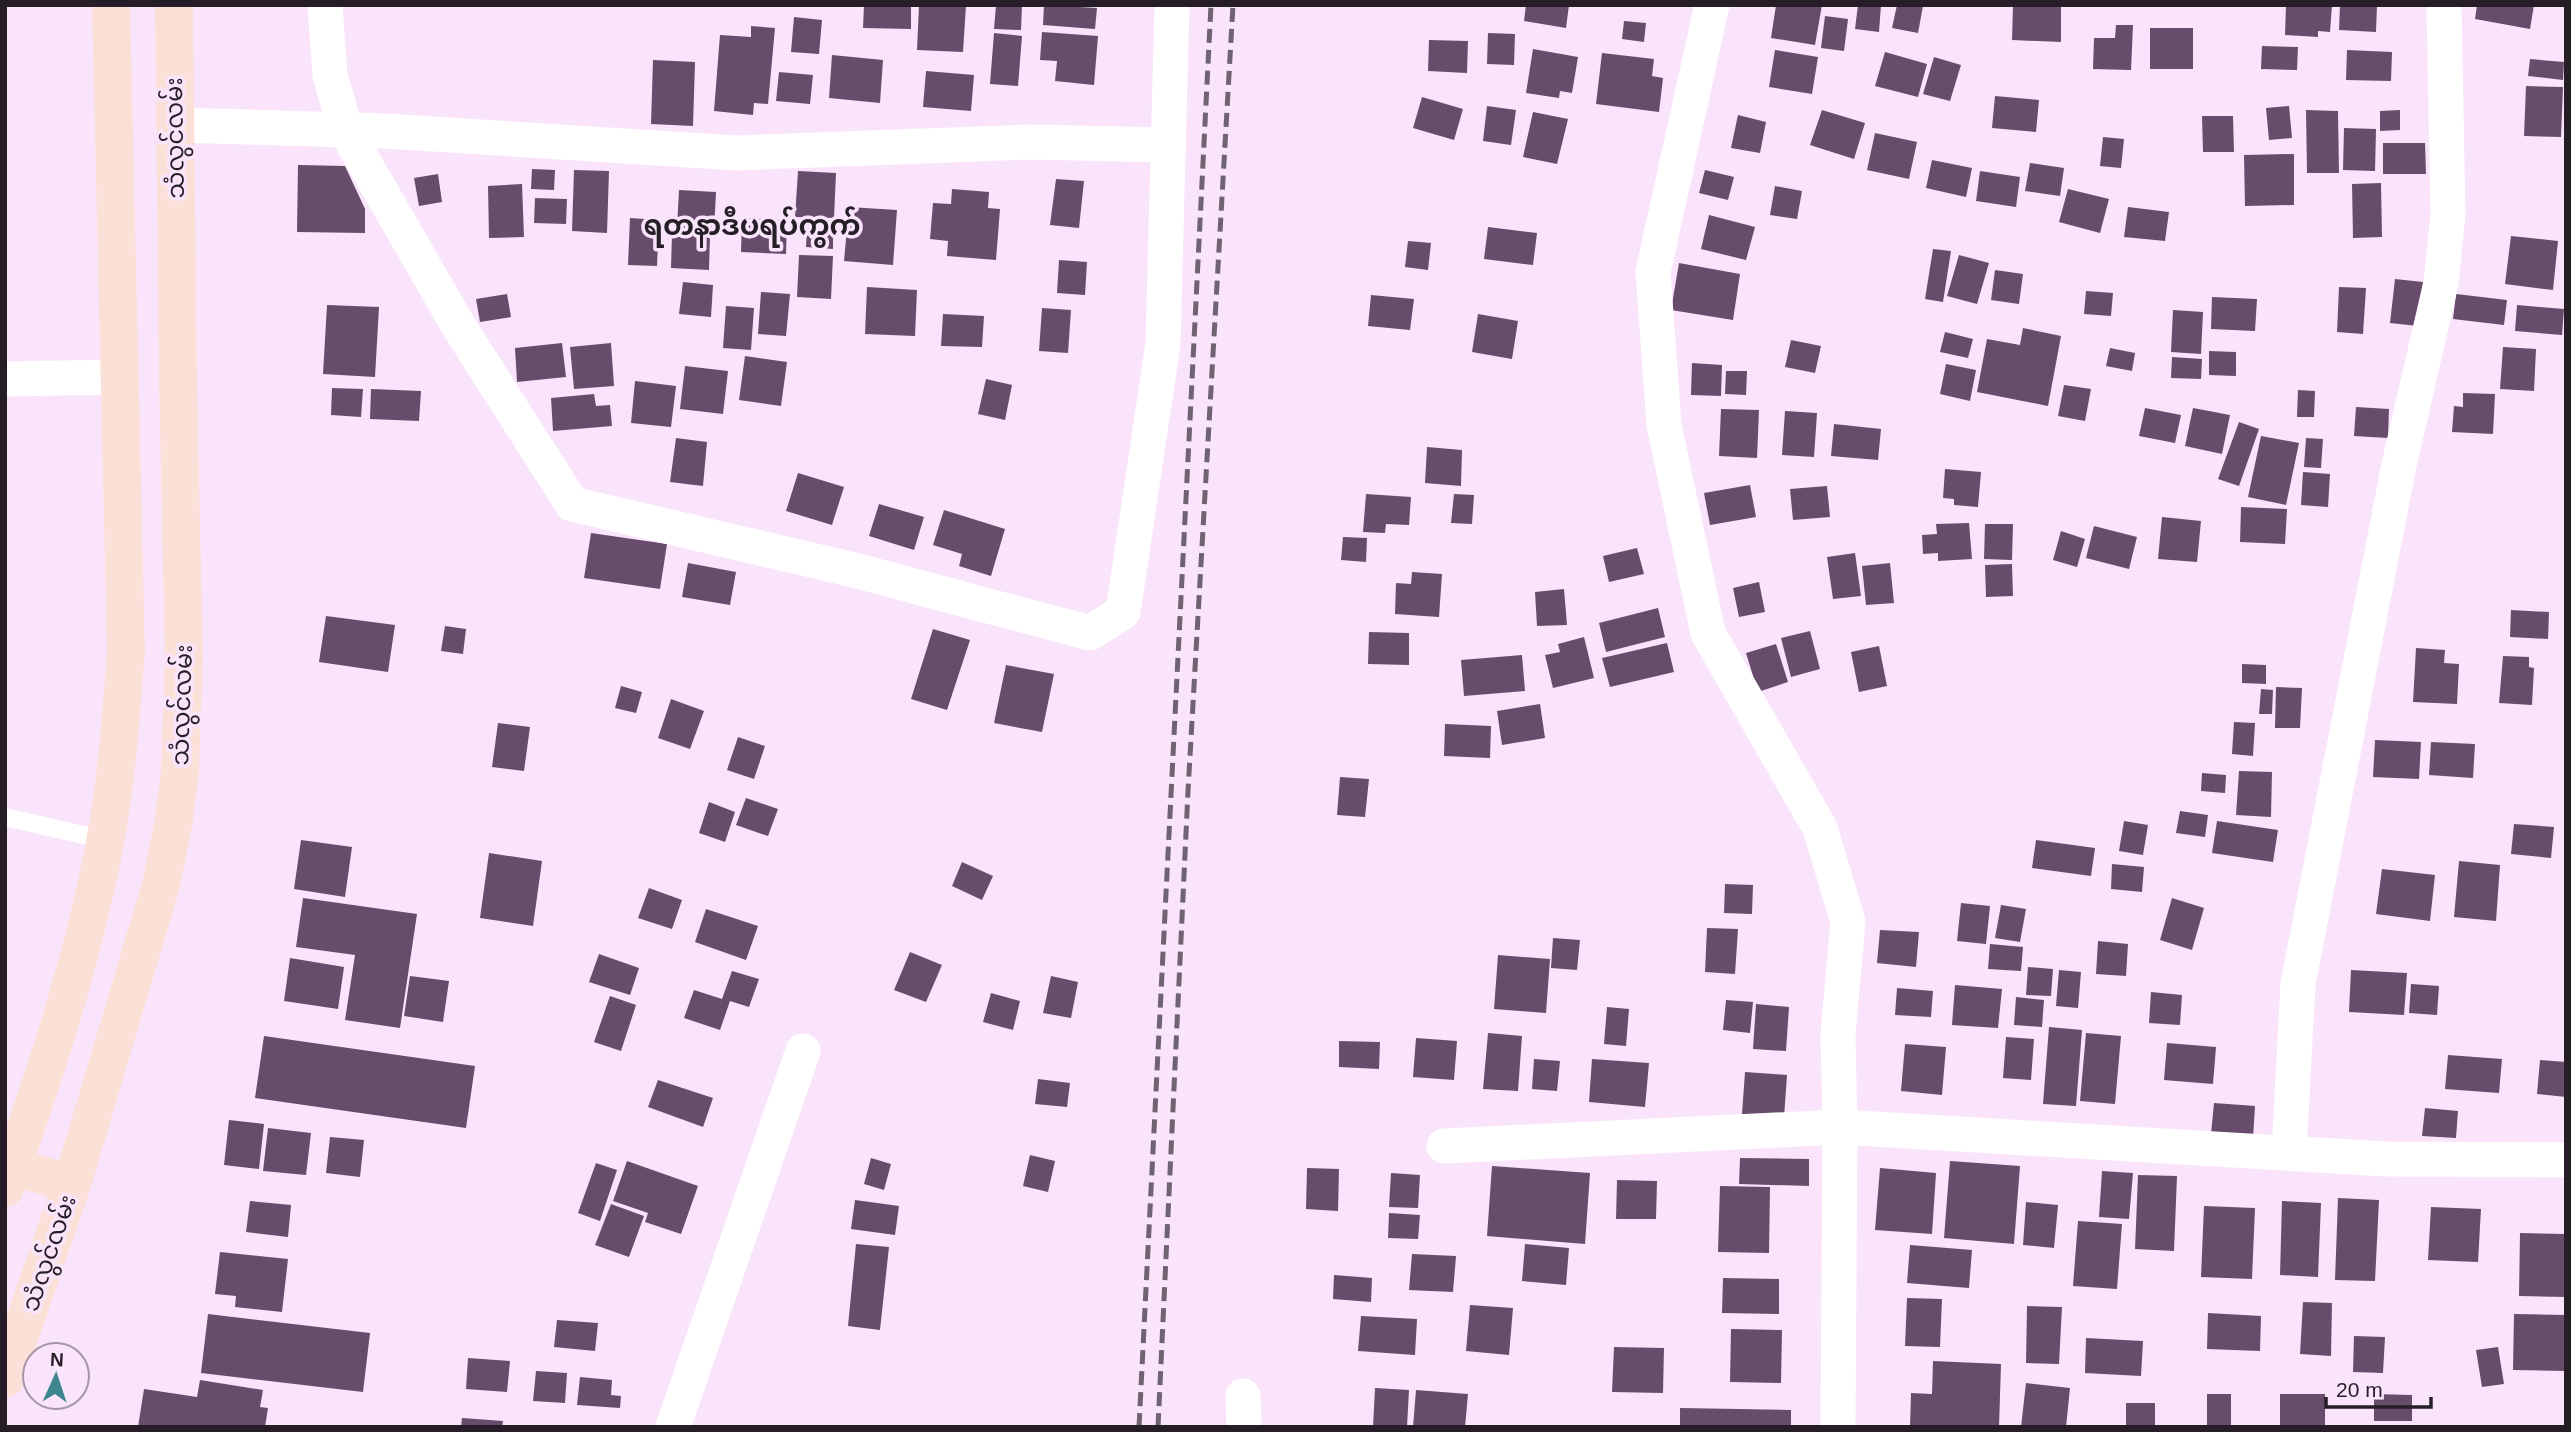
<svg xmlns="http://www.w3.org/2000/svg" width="2571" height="1432" font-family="Arial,'Noto Sans Myanmar',sans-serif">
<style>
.building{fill:#674d6b}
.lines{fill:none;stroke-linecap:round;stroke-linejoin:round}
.lane{stroke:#fff;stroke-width:18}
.street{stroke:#fff;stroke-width:35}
.primary{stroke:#fbe0d8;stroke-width:38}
.rail{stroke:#6f6371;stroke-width:5;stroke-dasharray:14 7;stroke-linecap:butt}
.labels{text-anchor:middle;stroke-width:7;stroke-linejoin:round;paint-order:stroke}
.street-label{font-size:24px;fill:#261e27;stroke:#f9e4fc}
.quarter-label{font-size:28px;font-weight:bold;fill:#261e27;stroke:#f9e4fc}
</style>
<rect width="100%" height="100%" fill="#f9e4fc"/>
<path class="building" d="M864,5H911V29L863,28Z
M919,5H966L963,52L917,50Z
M996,5H1022L1021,30L994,29Z
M1044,5L1097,8L1095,29L1043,25Z
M1526,5H1569L1566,28L1524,21Z
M1776,5H1822L1815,45L1771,38Z
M1858,5H1881L1879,32L1855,29Z
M1897,5L1923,6L1918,33L1892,28Z
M2013,5H2061V42L2012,40Z
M2286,5H2332L2330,32L2318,31V37L2285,35Z
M2340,5H2377L2376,32L2339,30Z
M2477,5H2534L2530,29L2475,19Z
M1825,16L1848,19L1844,51L1821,48Z
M794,17L822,20L819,54L791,52Z
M1624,21L1646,23L1644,42L1622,39Z
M2116,25H2133L2131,70L2093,69L2094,38H2115Z
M751,26L775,28L768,104L754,103L753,115L714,111L720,35L751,37Z
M2150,28H2193V69H2150Z
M1042,32L1098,36L1094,85L1055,81L1057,61L1040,60Z
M994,33L1022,36L1018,86L990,84Z
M1488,33L1515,34L1514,65L1487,64Z
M1429,40L1468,41L1467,73L1428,71Z
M2262,46L2298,47L2297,70L2261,69Z
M1533,49L1578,57L1572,93L1560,91L1559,98L1526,93Z
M1775,50L1818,57L1812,94L1769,87Z
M2347,50L2392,52L2391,81L2346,80Z
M1885,52L1927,64L1918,97L1875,86Z
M1602,53L1654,59L1652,76L1663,78L1659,112L1596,104Z
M832,55L883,60L880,103L829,98Z
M1934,57L1961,65L1950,101L1923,94Z
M2530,59L2564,62L2563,80L2528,76Z
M653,60L695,62L693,126L651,124Z
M926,71L974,75L971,111L923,107Z
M779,72L813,75L810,104L776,101Z
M2526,86L2563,87L2561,137L2524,136Z
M1995,96L2039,100L2036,132L1992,128Z
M1422,97L1463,109L1454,140L1413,128Z
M1487,106L1516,110L1511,145L1483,141Z
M2289,106L2292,138L2269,140L2266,108Z
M1822,110L1865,123L1854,159L1810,145Z
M2306,110L2338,111L2339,173H2307Z
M2400,110V130L2380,131V111Z
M1533,112L1568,119L1557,164L1523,157Z
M1738,115L1766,122L1760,153L1731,148Z
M2202,116H2233L2234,152H2203Z
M2344,128L2376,129L2375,171L2343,170Z
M1875,133L1917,142L1909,179L1867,170Z
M2103,137L2124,139L2121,168L2100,166Z
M2383,143H2425L2426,174H2383Z
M2294,154V205L2245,206L2244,155Z
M1932,160L1972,168L1966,197L1926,188Z
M2030,163L2064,168L2060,196L2025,191Z
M298,165L345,166L365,209V233L297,232Z
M532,169L555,170L554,190L531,189Z
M574,170L609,171L607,233L572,231Z
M1705,170L1734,177L1728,200L1699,193Z
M798,171L836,173L834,218L795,217Z
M1980,171L2020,177L2016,207L1976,201Z
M438,174L442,202L419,206L414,178Z
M1056,179L1084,181L1079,228L1050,225Z
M2381,183L2382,237L2353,238L2352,184Z
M522,184L524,237L489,238L488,186Z
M1775,186L1802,191L1797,219L1770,215Z
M952,189L989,192L988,208L1000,209L996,260L947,256L948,241L930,239L933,203L951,204Z
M2068,189L2109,199L2100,233L2059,222Z
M679,190L716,192L714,230L677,228Z
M535,198L567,199L566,224L534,223Z
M849,207L897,210L893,265L844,261Z
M2128,207L2169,212L2165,241L2124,237Z
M1709,215L1755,227L1746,260L1701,249Z
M630,218L659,220L657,266L628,265Z
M742,218L787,220L786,254L741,252Z
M1488,227L1537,233L1533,265L1484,259Z
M807,228L833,229V249L806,247Z
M672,234L710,235L709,270L671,268Z
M2511,236L2558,241L2553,290L2505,284Z
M1408,241L1431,243L1428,270L1405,267Z
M1933,249L1951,251L1943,302L1925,299Z
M799,255L833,256L831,299L797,297Z
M1959,255L1989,263L1977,304L1947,296Z
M1059,260L1087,262L1085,295L1057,293Z
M1679,263L1740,274L1733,320L1671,310Z
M1995,270L2023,274L2019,304L1991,300Z
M2395,279L2423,282L2418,326L2390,323Z
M683,282L713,285L711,317L679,314Z
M867,287L917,290L915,336L865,334Z
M2339,287L2366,288L2363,334L2337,332Z
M2086,291L2113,293L2111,316L2084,314Z
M761,292L790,294L786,336L758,334Z
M507,294L511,317L480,322L476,299Z
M2456,294L2507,300L2504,325L2453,319Z
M1371,295L1414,299L1410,330L1368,326Z
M2212,297L2257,299L2255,331L2211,329Z
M327,305L379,307L375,377L323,374Z
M2517,305L2564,309L2562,335L2515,331Z
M726,306L754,308L751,350L723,348Z
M1042,308L1071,310L1068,353L1039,351Z
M2173,310L2203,312L2201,354L2171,352Z
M943,314L984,316L982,347L941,346Z
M1478,314L1518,321L1512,359L1472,352Z
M2023,328L2061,336L2048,406L1977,392L1987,339L2020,345Z
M1945,332L1973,339L1968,358L1940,352Z
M1791,340L1821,346L1815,373L1785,367Z
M562,343L566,377L517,382L515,348Z
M611,343L614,386L574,389L570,347Z
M2503,347L2536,349L2534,391L2500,389Z
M2110,348L2135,353L2132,371L2106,366Z
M2209,351L2236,352V376L2209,375Z
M745,356L787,362L781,406L739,400Z
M2172,357L2202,359L2201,379L2171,378Z
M1692,363L1722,365L1721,396L1691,395Z
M1946,364L1976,370L1970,401L1940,394Z
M685,366L728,371L723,414L680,409Z
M1726,371H1747L1746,395L1725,394Z
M986,379L1012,385L1005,420L978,414Z
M635,381L676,386L671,427L631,423Z
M2064,385L2091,389L2085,421L2058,416Z
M332,388L363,389L361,417L331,415Z
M371,389L421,391L419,421L370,419Z
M2298,390L2315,391L2314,417H2297Z
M2463,393L2495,394L2493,434L2452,432L2454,406L2463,407Z
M594,394L596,406L610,405L612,426L553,431L551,398Z
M2356,407L2389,409L2388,438L2354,436Z
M2145,408L2181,415L2175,443L2139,436Z
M2193,408L2230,415L2222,454L2185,446Z
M1721,409L1759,410L1757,458L1719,456Z
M1785,411L1817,413L1814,457L1782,455Z
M2239,422L2259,429L2239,486L2218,479Z
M1834,424L1881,429L1878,460L1831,456Z
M2261,436L2299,443L2286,505L2248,497Z
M676,438L707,442L703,486L670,482Z
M2306,438L2323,439L2321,468L2304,467Z
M1427,447L1462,450L1461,486L1425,483Z
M1945,469L1981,472L1978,507L1954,505V499L1943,498Z
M2303,472L2330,474L2328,507L2301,505Z
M798,473L844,487L832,525L786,511Z
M1750,485L1756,517L1710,525L1704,493Z
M1827,486L1830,517L1793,520L1790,489Z
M1366,494L1411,497L1409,525L1386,524L1385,533L1363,532Z
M1454,494L1474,495L1472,524L1451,523Z
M879,504L924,517L914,550L869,536Z
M2241,507L2287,509L2285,544L2240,542Z
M944,510L1005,529L991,576L959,566L962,554L933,545Z
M2162,517L2201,521L2197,562L2158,559Z
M1969,523L1972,559L1938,561V553L1923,554L1922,535L1937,534L1936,524Z
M1985,524H2013L2012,560L1984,559Z
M2094,526L2137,537L2129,569L2086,558Z
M2061,531L2085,539L2077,567L2053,560Z
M591,533L667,544L660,589L584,578Z
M1343,537L1367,538L1366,562L1341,560Z
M1637,548L1644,574L1609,582L1603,556Z
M1855,553L1861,596L1833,599L1827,557Z
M688,563L736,572L730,605L682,597Z
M1890,563L1894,603L1866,605L1862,566Z
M2012,564L2013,596L1986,597L1985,565Z
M1412,572L1442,574L1439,617L1395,614L1396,583L1411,584Z
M1759,582L1765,612L1739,617L1733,588Z
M1564,589L1567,625L1537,626L1535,592Z
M1658,608L1665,637L1606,652L1599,623Z
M2511,610L2549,612L2548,639L2510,637Z
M326,616L395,625L388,672L319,662Z
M445,626L466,629L463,654L441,651Z
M933,629L970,640L947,710L911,699Z
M1810,631L1820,669L1791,677L1781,638Z
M1369,632L1409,633V665L1368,664Z
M1584,637L1594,678L1553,688L1545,655L1560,652L1558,644Z
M1667,643L1674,672L1610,687L1602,658Z
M1776,644L1788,682L1758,692L1746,653Z
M1879,646L1887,686L1859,692L1851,652Z
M2416,648L2445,650L2444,663L2459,664L2457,704L2413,702Z
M1522,655L1525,691L1464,696L1461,660Z
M2503,656L2529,657V667L2534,668L2532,705L2499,703Z
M2242,664L2266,665V684L2242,683Z
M1006,665L1054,674L1042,732L994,723Z
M621,686L642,692L636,713L615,708Z
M2276,687L2302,688L2300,728H2275Z
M2261,689L2273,690L2272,714H2259Z
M671,699L704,711L690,749L658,738Z
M1540,704L1545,738L1502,745L1497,711Z
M2234,722L2255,723L2253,756L2232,754Z
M498,723L530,727L524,771L492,767Z
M1445,724L1491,726L1490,758L1444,756Z
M738,737L765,746L754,779L727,770Z
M2375,740L2421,742L2419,779L2373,777Z
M2431,742L2475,744L2473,778L2429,775Z
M2239,771L2272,772L2271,817L2236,815Z
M2202,773L2226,775L2225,793L2201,791Z
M1340,777L1369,779L1365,817L1337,815Z
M746,798L778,809L768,836L736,825Z
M709,802L735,812L725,842L699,833Z
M2180,811L2208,815L2205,837L2176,833Z
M2124,821L2148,825L2143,855L2119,851Z
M2217,821L2278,830L2273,862L2212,853Z
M2514,824L2554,827L2551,858L2511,854Z
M301,840L352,847L345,897L294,889Z
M2036,840L2095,848L2091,876L2032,868Z
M489,853L542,861L533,926L480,918Z
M2459,861L2500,865L2496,921L2454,917Z
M962,862L993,876L982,900L952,886Z
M2112,864L2144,867L2142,892L2111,889Z
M2382,869L2435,875L2430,921L2376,914Z
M1725,884L1753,885L1752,914L1724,913Z
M649,888L682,900L672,929L638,918Z
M303,898L417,914L400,1028L345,1020L355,955L296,947Z
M2172,898L2204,908L2192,950L2160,940Z
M1961,903L1990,906L1986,944L1957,941Z
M2001,905L2026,909L2020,942L1995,938Z
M706,909L758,926L746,960L695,942Z
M1707,928L1738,929L1735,974L1705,972Z
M1880,930L1919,932L1916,967L1877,963Z
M1553,938L1580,940L1577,970L1551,968Z
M2098,941L2128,944L2126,976L2096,974Z
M1990,944L2023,947L2021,971L1988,969Z
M910,952L942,965L926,1002L894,990Z
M599,954L639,968L630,995L589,982Z
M1498,955L1550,959L1546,1013L1494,1009Z
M290,958L344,967L338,1009L284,1001Z
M2028,967L2053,969L2051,996L2026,995Z
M2059,970L2081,972L2078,1008L2056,1006Z
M2351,970L2407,973L2404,1015L2349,1012Z
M732,971L759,979L749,1007L730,1001L720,1030L684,1018L694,990L722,999Z
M410,976L449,981L443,1022L404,1016Z
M1051,976L1078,982L1071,1018L1043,1013Z
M2411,984L2439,986L2437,1015L2409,1013Z
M1955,985L2002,989L1998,1028L1952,1025Z
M1897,988L1933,991L1931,1017L1895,1015Z
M2151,992L2182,995L2180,1025L2149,1023Z
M991,993L1020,1001L1013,1030L983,1022Z
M610,996L636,1005L621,1051L594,1042Z
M2016,997L2044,1000L2042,1027L2014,1025Z
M1726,1000L1753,1002L1750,1033L1723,1030Z
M1756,1004L1789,1007L1786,1051L1753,1049Z
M1607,1007L1629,1009L1626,1046L1604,1044Z
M2049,1027L2082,1030L2076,1106L2043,1104Z
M1488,1033L1522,1036L1518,1091L1483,1089Z
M2086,1033L2121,1036L2115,1104L2080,1101Z
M264,1036L475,1066L466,1128L255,1098Z
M2006,1037L2034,1039L2031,1080L2003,1078Z
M1416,1038L1457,1041L1454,1080L1413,1077Z
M1339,1041L1380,1042L1379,1069L1339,1067Z
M2167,1043L2216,1047L2213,1084L2164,1080Z
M1905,1044L1946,1047L1942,1095L1901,1091Z
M2448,1055L2502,1059L2499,1093L2445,1089Z
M1534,1059L1560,1061L1557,1091L1532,1089Z
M1592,1059L1649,1063L1645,1107L1589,1102Z
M2540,1060L2566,1062V1097L2537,1094Z
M1745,1072L1787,1075L1784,1118L1742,1114Z
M1038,1079L1070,1083L1067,1107L1035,1104Z
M658,1080L713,1098L703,1127L648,1107Z
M2214,1103L2255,1106L2253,1138L2211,1134Z
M2425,1108L2458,1111L2456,1138L2422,1136Z
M229,1120L264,1124L259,1169L224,1165Z
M268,1128L311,1133L306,1175L263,1171Z
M330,1137L364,1140L360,1177L326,1173Z
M1030,1155L1055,1161L1048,1192L1023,1186Z
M871,1158L891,1164L884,1190L864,1184Z
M1740,1158L1809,1159V1186L1739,1184Z
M627,1161L698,1186L681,1234L645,1222L648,1213L613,1201Z
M1950,1161L2020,1166L2014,1244L1944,1238Z
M596,1163L617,1170L600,1221L578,1213Z
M1492,1166L1590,1173L1585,1244L1487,1236Z
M1307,1168L1339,1169L1338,1211L1306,1209Z
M1880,1168L1936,1173L1932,1234L1875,1230Z
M2102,1171L2133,1173L2129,1219L2099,1217Z
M1391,1173L1420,1175L1418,1208L1389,1207Z
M2138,1175L2177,1176L2174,1251L2135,1249Z
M1617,1180L1657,1181L1656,1219H1616Z
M1720,1186L1770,1187L1769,1253L1718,1252Z
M2338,1198L2379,1200L2375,1281L2335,1280Z
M855,1200L899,1206L895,1235L851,1229Z
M250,1201L291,1205L288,1237L246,1232Z
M2282,1201L2321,1203L2318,1277L2280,1275Z
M2026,1202L2058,1205L2054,1248L2023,1245Z
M611,1204L644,1216L629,1257L595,1245Z
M2204,1206L2255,1208L2252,1279L2201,1277Z
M2431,1207L2481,1209L2478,1262L2428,1260Z
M1389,1213L1420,1215L1418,1239L1388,1238Z
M2078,1221L2122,1224L2117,1289L2073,1286Z
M2520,1233L2566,1234V1297L2519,1296Z
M856,1244L889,1247L880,1330L848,1326Z
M1525,1244L1569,1248L1566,1285L1522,1281Z
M1910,1245L1972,1250L1969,1288L1907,1283Z
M220,1252L288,1259L282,1312L235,1307L236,1296L215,1294Z
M1412,1254L1456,1256L1453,1292L1409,1290Z
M1334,1275L1372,1278L1371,1302L1333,1299Z
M1723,1278L1779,1279V1314L1722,1313Z
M1907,1298L1942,1299L1940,1347L1905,1346Z
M2303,1302L2332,1303L2331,1356L2300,1354Z
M1470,1305L1513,1308L1509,1355L1466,1351Z
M2027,1306L2062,1307L2059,1364L2026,1363Z
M2208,1313L2261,1316L2260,1351L2207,1349Z
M208,1314L370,1333L363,1392L201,1373Z
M2514,1314L2566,1315V1371L2513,1370Z
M1361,1316L1417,1319L1415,1355L1358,1351Z
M557,1320L598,1323L595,1351L554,1347Z
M1731,1329L1782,1330L1781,1383L1730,1382Z
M2354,1336L2385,1337L2383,1373L2353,1372Z
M2086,1338L2143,1341L2141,1376L2085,1373Z
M1614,1347L1664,1348L1663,1393L1612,1392Z
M2498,1347L2504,1384L2482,1387L2476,1350Z
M468,1358L510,1361L507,1392L466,1389Z
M1933,1361L2001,1364L1999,1427H1910L1911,1393L1932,1394Z
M536,1371L567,1373L565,1403L533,1401Z
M580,1377L612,1380L611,1395L621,1396L620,1408L577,1405Z
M200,1380L263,1390L260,1407L268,1408L265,1427H138L144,1389L197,1397Z
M2026,1383L2070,1388L2066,1427H2021Z
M1375,1388L1409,1390L1407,1427H1373Z
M1416,1390L1468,1394L1465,1427H1413Z
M2207,1394H2231V1427H2207Z
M2280,1394H2325V1427H2280Z
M2374,1394L2412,1395V1421H2374Z
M2126,1403H2155V1427H2126Z
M1680,1408L1791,1410V1427H1680Z
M462,1418L503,1421L502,1427H461Z"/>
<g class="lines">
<path class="lane" d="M5,817L105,840"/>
<path class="street" d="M325,5L330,75L346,131L458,325L572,504L854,570L1090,633L1123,612L1163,344L1172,5
M1712,5L1653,272L1664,425L1708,633L1820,828L1848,922L1838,1034L1840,1127L1838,1427
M174,125L385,131L737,153L1029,142L1169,145
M5,379L120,377
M1444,1146L1840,1127L2386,1159L2566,1160
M2289,1153L2298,984L2399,465L2441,283L2448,214L2444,5
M1243,1396L1244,1427
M673,1427L803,1051"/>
<path class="primary" d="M13,1167L72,1184
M5,1188C45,1075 83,960 105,842C117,779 121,716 126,652L111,5
M5,1379L72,1184L161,885L173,826L180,771L184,656L178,386L174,5"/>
<path class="rail" d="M1139,1427L1211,5
M1158,1427L1188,791L1233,5"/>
</g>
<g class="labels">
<g class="street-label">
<text transform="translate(175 138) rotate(-91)" y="8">သံလွင်လမ်း</text>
<text transform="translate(182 705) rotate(-88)" y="8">သံလွင်လမ်း</text>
<text transform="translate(49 1253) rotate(-71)" y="8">သံလွင်လမ်း</text>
</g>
<g class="quarter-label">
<text x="752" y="235">ရတနာဒီပရပ်ကွက်</text>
</g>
</g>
<rect width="2571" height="1432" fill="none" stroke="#261e27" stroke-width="14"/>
<g transform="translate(56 1376) rotate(3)"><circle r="33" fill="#f9e4fc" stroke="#a595a7" stroke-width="2"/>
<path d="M0-5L12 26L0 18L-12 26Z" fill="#3f8590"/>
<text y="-10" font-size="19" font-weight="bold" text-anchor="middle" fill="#261e27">N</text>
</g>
<path d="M2326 1397v10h105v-10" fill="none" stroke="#261e27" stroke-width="3.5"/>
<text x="2336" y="1397" font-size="21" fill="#261e27" stroke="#f9e4fc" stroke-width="5" paint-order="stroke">20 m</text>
</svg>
